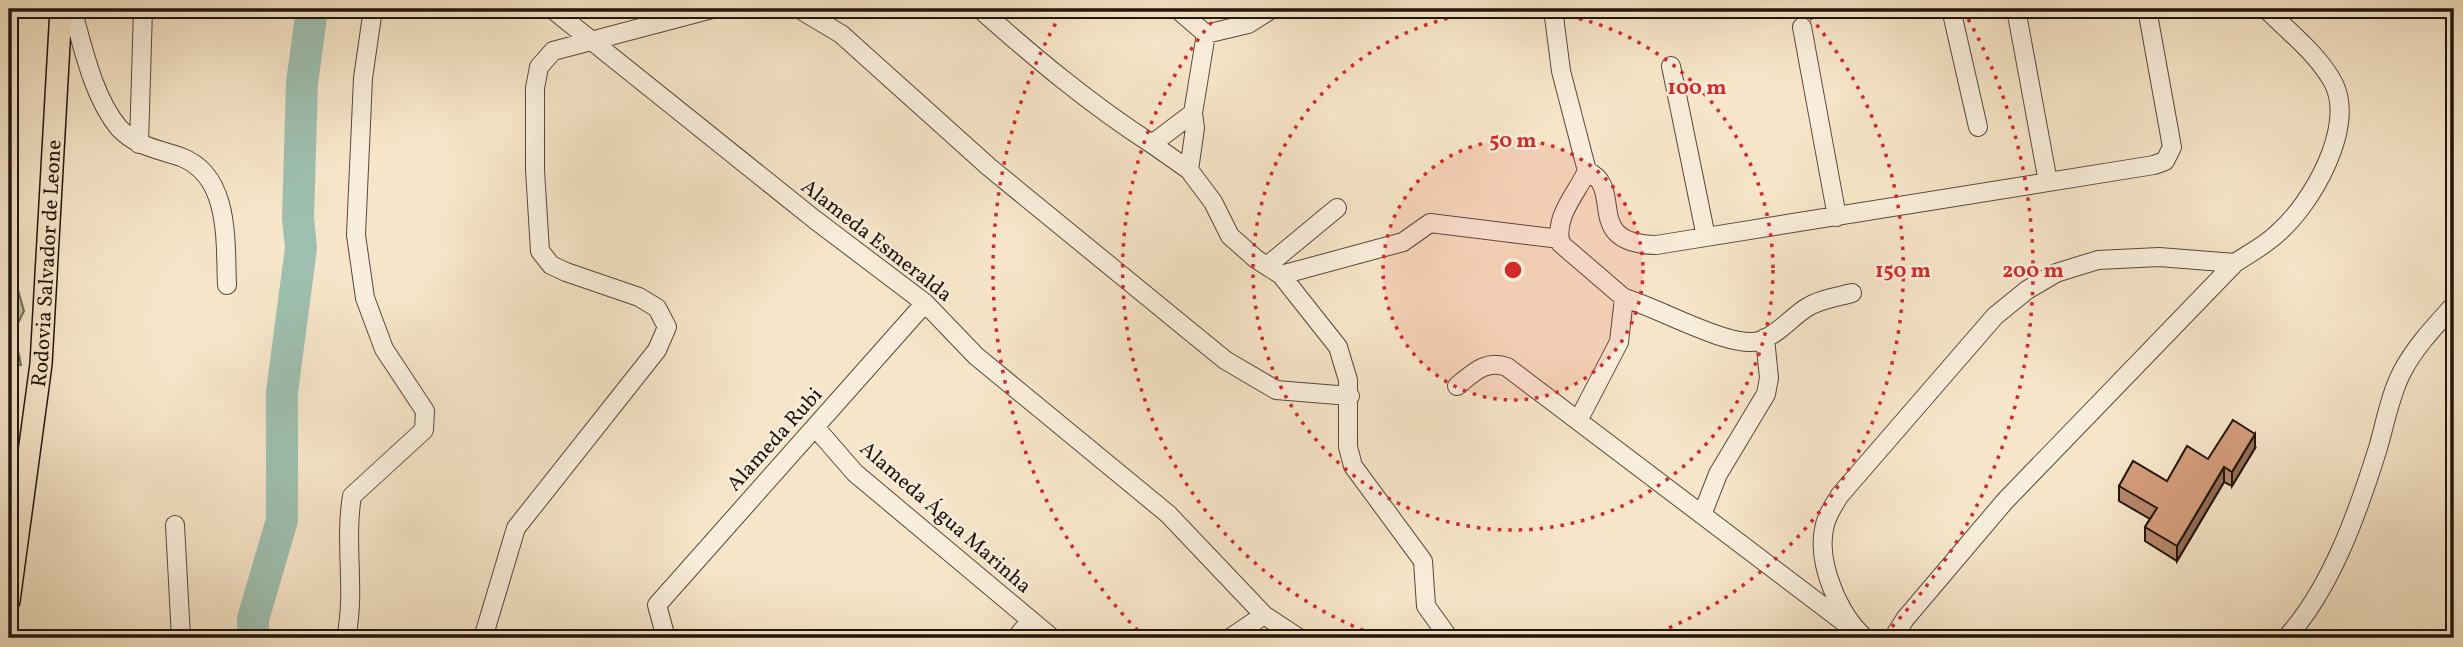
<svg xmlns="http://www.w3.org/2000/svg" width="2463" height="647" font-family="Vollkorn,serif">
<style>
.green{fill:#bdc495;stroke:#6f6c51;stroke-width:2}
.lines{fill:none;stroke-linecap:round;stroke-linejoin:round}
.river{stroke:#9ec0b0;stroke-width:32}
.minor-casing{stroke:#56493c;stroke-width:20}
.major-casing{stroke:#21150d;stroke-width:24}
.minor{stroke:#f9eedb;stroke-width:18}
.major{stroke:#f6e5c8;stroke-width:21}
.wall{fill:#b6876a;stroke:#21150d;stroke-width:2}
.shaded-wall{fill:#946e56;stroke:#21150d;stroke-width:2}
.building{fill:#d49d7b;stroke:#21150d;stroke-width:2}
.ring{fill:none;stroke:#d62828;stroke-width:3.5;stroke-dasharray:3.5 7}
.labels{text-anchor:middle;stroke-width:5;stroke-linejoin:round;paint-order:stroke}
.street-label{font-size:21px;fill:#21150d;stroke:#f9eedb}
.centre{fill:#d62828;stroke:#f9eedb;stroke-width:3.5}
.ring-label{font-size:21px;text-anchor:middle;font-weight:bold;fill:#d62828;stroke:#f9eedb;stroke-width:5;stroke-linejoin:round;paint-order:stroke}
</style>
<rect width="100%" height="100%" fill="#f6e5c8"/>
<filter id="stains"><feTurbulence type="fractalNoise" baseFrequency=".00286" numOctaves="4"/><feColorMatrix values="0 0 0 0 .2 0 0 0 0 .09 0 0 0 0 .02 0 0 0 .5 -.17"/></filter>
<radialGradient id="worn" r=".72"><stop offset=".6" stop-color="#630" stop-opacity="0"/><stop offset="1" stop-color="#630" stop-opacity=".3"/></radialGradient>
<path class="green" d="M9,275L14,276L24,311L14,331L21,365L9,367Z"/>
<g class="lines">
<path class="river" d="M253,638V619L282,520V392L301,248L298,218L302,83L312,9"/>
<defs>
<path id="minor" d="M72,9C83,47 93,97 119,128C137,147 158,149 181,157C231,176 225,243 227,285
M552,9L814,219L925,303L976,356L1168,514L1264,615L1299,638
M799,9L841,34L989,167L1225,360L1276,390L1350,396
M980,9C1035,58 1090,104 1152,144L1193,113L1206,34
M1177,9L1206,34L1248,24L1272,9
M1553,9L1561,71L1587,171C1575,196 1555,215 1560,243L1624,298L1619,342L1579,419
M1951,9L1978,127
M2016,9L2048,182
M1802,27L1837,217
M1671,66L1706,237
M139,144L143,9
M1152,144L1189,170L1213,202L1230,236L1256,259L1281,275L1338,347L1348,380V447L1353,466L1423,561L1426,606L1449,638
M1189,170L1195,128L1193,113
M1587,171C1626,188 1581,243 1656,245L2154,165L2165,161L2172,147L2147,9
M1268,265L1337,208
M1281,275L1403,242L1430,223L1560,239
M1624,298C1658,307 1734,352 1762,340C1778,334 1792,317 1806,308C1820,299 1837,297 1852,293
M1457,386C1473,373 1486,359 1507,367L1849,626
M815,427L855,473L1052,638
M1702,515L1718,474L1766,394L1769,378L1765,338
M175,525L181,638
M346,638C356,591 344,544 352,496L424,430L425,411L384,349L365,298L356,235L363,78L373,9
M483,638L516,528L657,350L667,327L657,308L639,297L566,272L551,265L540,251L535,170V88L539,67L553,51L712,9
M666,638L657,605L925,303
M1016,638L1031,620
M1230,638L1264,615
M1865,638C1839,615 1817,564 1824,529C1826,517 1833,506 1840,495L1995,316L2027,290L2056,273L2098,260L2159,257L2235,263
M1893,638L1905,619L2005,501L2235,263C2250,253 2267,244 2279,232C2312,203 2355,128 2334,84C2319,55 2289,32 2266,9
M2286,638C2331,589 2358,512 2378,448C2385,424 2390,395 2402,372C2415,347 2435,326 2454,305"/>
<g id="major">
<path id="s1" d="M9,601L41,364L61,9"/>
</g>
</defs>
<use href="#minor" class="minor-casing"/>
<use href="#major" class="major-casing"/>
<use href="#minor" class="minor"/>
<use href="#major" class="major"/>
</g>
<path class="wall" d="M2255,448L2232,486L2224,482L2177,561L2145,541V527L2150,519L2119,501V486L2167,481L2208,459Z"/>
<path class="shaded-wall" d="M2255,434V448L2232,486V472Z
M2224,467V482L2177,561V546Z"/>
<path class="building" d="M2233,420L2255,434L2232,472L2224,467L2177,546L2145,527L2157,508L2119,486L2133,461L2167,481L2187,446L2208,459Z"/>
<circle cx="1513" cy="270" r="130" fill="#d62828" fill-opacity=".12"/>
<g class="ring">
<circle cx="1513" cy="270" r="130"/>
<circle cx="1513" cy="270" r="260"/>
<path d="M1383 638A390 390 0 0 1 1223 9M1803 9A390 390 0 0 1 1643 638"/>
<path d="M1145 638A520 520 0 0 1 1063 10M1963 10A520 520 0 0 1 1881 638"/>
</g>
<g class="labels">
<g class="street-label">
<text transform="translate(877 240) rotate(38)" y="7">Alameda Esmeralda</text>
<text dy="7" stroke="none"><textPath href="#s1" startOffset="340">Rodovia Salvador de Leone</textPath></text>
<text transform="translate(774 439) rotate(-48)" y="7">Alameda Rubi</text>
<text transform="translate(946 517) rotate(41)" y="7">Alameda Água Marinha</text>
</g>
</g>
<circle cx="1513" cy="270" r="10" class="centre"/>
<g class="ring-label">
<text x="1697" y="94">100 m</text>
<text x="1513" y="147">50 m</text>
<text x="1903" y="277">150 m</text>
<text x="2033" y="277">200 m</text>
</g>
<rect width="2463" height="647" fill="none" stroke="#f6e5c8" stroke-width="35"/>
<rect x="10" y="10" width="2442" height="626" fill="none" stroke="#21150d" stroke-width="3.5"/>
<rect x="18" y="18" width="2428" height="612" fill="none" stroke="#21150d" stroke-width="2"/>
<rect width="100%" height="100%" filter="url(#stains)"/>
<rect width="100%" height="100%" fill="url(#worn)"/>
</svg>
